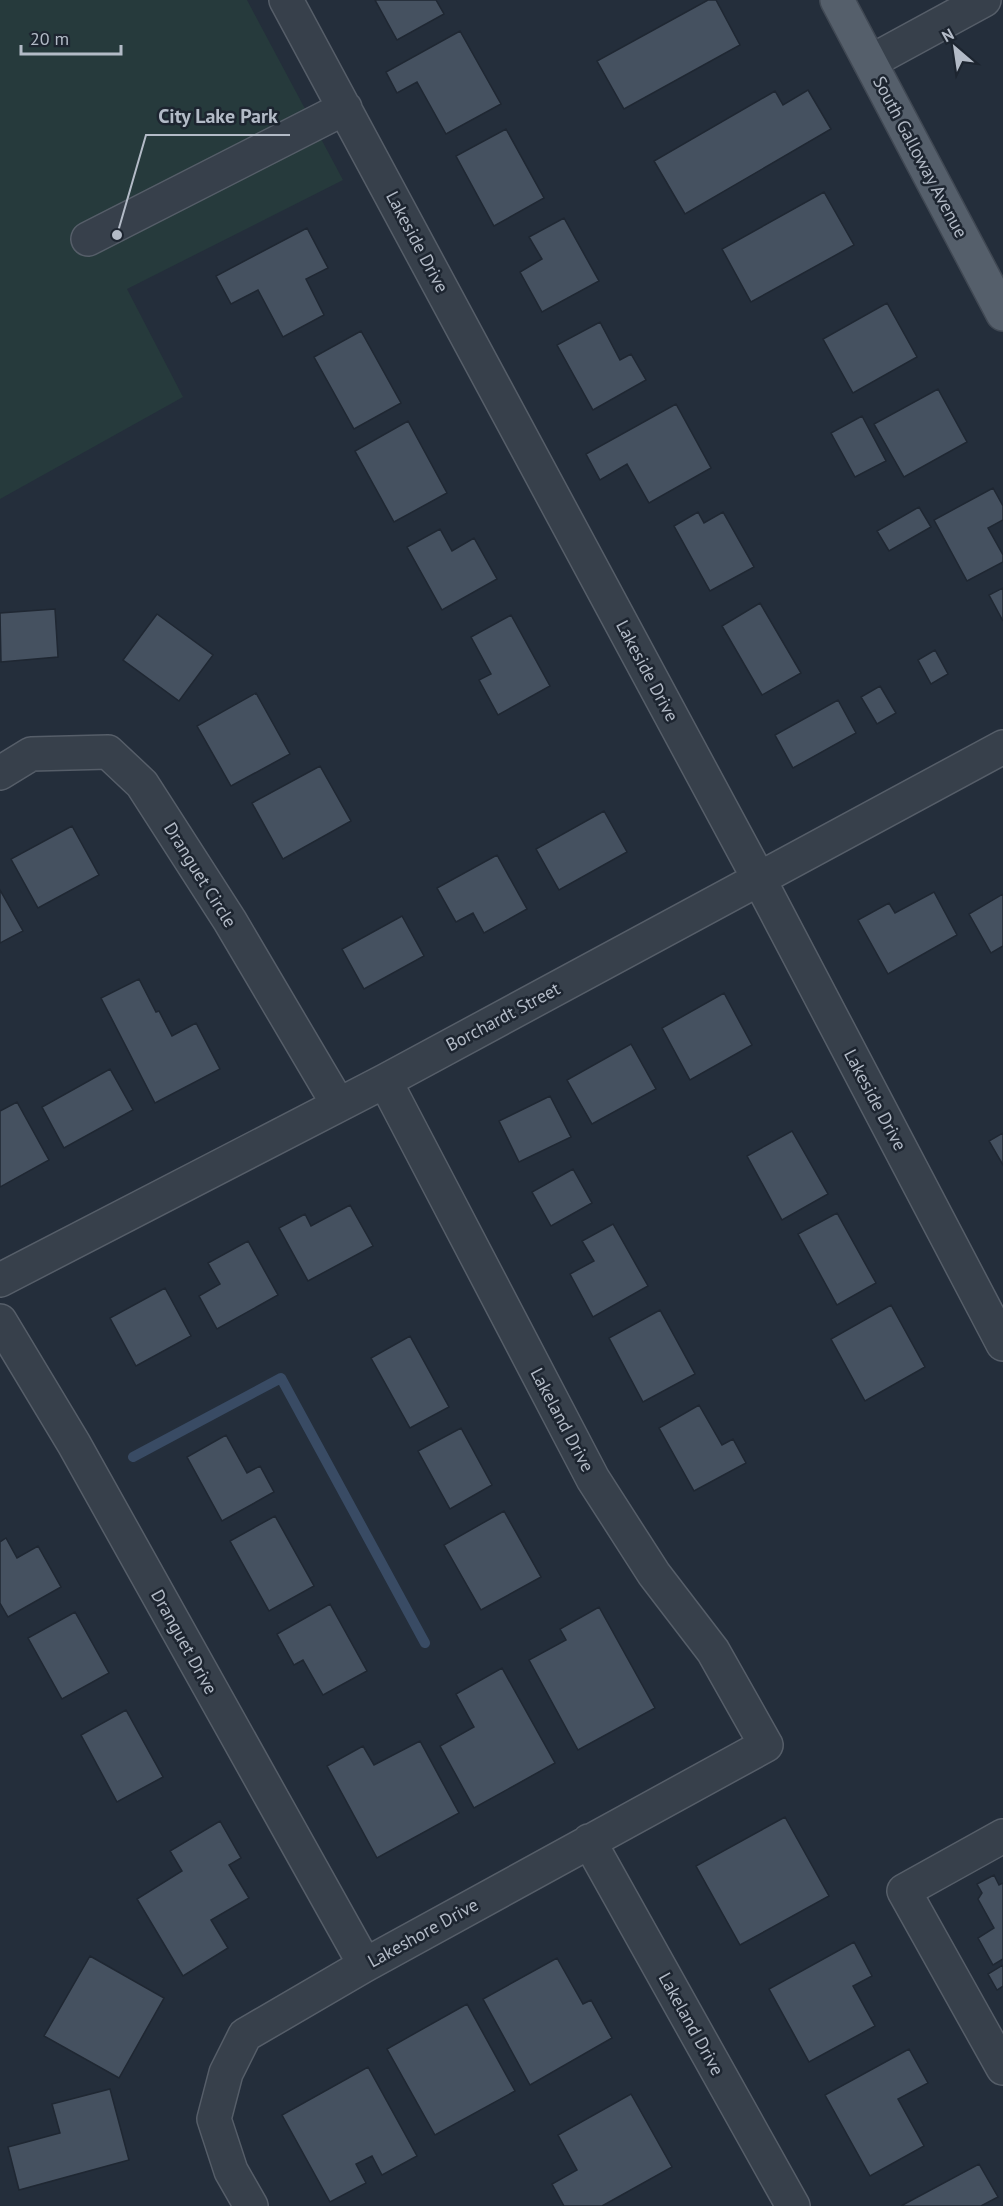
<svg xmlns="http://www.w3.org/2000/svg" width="1003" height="2206" font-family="'PT Sans',sans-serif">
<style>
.green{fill:#263a3c}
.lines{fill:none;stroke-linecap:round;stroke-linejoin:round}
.stream{stroke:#394b64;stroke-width:10}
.building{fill:#455160;stroke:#1f2732;stroke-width:1.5}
.minor-casing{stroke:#565e69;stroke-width:36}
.major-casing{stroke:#414954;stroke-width:36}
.minor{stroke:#37404b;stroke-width:33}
.major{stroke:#555f6b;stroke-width:33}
.labels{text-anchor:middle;stroke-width:5;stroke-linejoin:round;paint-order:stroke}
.street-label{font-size:18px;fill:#b3bbc7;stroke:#1d2530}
.leader{fill:none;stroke:#b3bbc7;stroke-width:2}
.callout-dot{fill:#b3bbc7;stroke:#1d2530;stroke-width:2}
.callout-label{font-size:20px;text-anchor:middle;font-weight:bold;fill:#b3bbc7;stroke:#1d2530;stroke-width:5;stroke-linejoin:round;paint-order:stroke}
</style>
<rect width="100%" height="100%" fill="#242e3b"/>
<path class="green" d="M0,0H247L343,180L127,289L183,397L0,499Z"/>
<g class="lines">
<path class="stream" d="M133,1457L281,1378L425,1643"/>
</g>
<path class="building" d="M375,0H436L444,14L397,40Z
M708,0H716L740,45L624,109L597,61Z
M460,31L501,104L446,134L417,82L397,93L386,72Z
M808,90L831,129L685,214L654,161L775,91L783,105Z
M506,129L544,198L494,226L456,156Z
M824,192L854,245L751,302L722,249Z
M564,218L599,281L542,312L520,272L542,259L529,237Z
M307,228L328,268L306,279L324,315L283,337L258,290L231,304L216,276Z
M887,303L917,357L853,393L823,339Z
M600,322L620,360L631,354L646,380L593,410L557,345Z
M361,331L401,403L354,429L314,357Z
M938,389L967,442L904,477L874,424Z
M676,404L711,468L649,503L627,464L600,480L586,454Z
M862,416L886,461L855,477L831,433Z
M408,421L447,493L394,522L355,451Z
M993,488L1003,506V520L988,528L1003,555V562L967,581L934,520Z
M919,507L931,527L889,551L877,531Z
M698,512L704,523L723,512L754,567L710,591L674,526Z
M440,529L452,551L474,538L497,579L442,610L407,547Z
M1003,588V621L989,595Z
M760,603L801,673L762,695L722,626Z
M55,609L58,657L1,662L0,613Z
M157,614L213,655L179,701L123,660Z
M511,615L550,686L498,715L479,680L491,674L471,637Z
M935,650L948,674L931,684L918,660Z
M880,686L896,713L877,724L861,697Z
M256,693L290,754L231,786L197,726Z
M838,700L856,733L793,768L775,735Z
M320,766L351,821L283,859L252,803Z
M604,811L627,852L559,890L536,849Z
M72,826L99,875L38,908L11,859Z
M497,855L527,909L484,933L473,913L456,922L437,888Z
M0,890L23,931L0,943Z
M934,892L957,935L888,974L858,920L889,903L895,913Z
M1003,894V946L991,953L969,914Z
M402,916L424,956L364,989L342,949Z
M139,979L156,1012L159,1011L172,1036L196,1023L220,1069L155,1103L101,998Z
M724,993L752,1045L690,1080L662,1028Z
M631,1044L656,1089L592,1124L567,1080Z
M110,1069L133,1110L64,1148L42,1107Z
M550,1096L571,1137L519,1162L499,1121Z
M17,1102L49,1160L0,1187V1111Z
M792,1131L828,1194L782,1220L747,1156Z
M1003,1133V1165L989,1141Z
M573,1169L592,1203L551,1226L532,1192Z
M350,1205L373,1246L308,1281L279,1228L305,1214L311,1226Z
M837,1213L876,1283L837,1305L798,1234Z
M613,1224L648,1286L593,1317L570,1274L594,1261L582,1241Z
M248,1241L278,1295L217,1329L199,1296L220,1284L208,1263Z
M165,1288L191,1336L136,1366L110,1318Z
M891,1305L925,1367L865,1401L831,1339Z
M660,1310L695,1374L643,1402L609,1338Z
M410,1336L449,1407L410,1428L371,1358Z
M699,1405L722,1445L733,1439L746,1463L694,1491L659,1428Z
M461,1428L492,1485L450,1509L418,1451Z
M226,1435L247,1473L260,1466L274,1492L222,1521L187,1457Z
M504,1511L541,1577L481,1610L444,1545Z
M275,1516L314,1586L269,1611L230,1541Z
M6,1538L17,1558L38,1546L61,1587L8,1617L0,1603V1542Z
M330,1604L367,1671L323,1695L303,1660L294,1665L277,1634Z
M599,1607L655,1708L578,1750L529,1660L566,1640L560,1629Z
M75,1612L109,1673L62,1699L28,1638Z
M502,1668L555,1763L474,1808L440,1746L474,1727L456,1694Z
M126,1710L163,1777L117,1802L81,1735Z
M420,1741L459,1813L377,1858L327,1766L363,1746L374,1765Z
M785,1817L829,1896L740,1945L696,1866Z
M220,1821L241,1858L229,1865L249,1898L211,1920L228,1948L183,1976L137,1899L182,1871L170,1851Z
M994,1875L999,1885L1003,1883V1959L993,1965L978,1938L994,1928L978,1899L982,1893L977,1884Z
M854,1942L872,1976L853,1986L875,2026L809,2062L769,1989Z
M90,1956L164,1998L119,2078L44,2036Z
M557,1958L583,2004L591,2000L612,2038L530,2085L483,1999Z
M1003,1965V1986L997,1990L988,1974Z
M467,2004L515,2091L435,2135L387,2049Z
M909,2049L928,2083L898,2099L924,2146L870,2176L825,2095Z
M368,2067L417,2156L382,2175L372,2156L356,2164L366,2183L330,2202L282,2115Z
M110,2089L129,2160L19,2190L8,2147L60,2133L52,2104Z
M631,2094L672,2167L602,2206H564L552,2184L577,2170L558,2135Z
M979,2164L998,2197L981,2206H901Z"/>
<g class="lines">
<defs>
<path id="minor" d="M286,0L759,879L1003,1344
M870,62L984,0
M88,239L345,108
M0,773L31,754L108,752L142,784L230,921L338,1104
M0,1280L385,1081L1003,747
M0,1321L74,1444L365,1965
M1003,1836L904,1891L1003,2068
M589,1841L793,2206
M251,2206L231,2171L214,2119L226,2073L245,2035L365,1965L766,1745L713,1651L654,1574L593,1479L385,1081"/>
<path id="major" d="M837,0L1003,314"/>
</defs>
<use href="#minor" class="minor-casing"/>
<use href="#major" class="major-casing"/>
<use href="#minor" class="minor"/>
<use href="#major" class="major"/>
</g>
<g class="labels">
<g class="street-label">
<text transform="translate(920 157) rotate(62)" y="6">South Galloway Avenue</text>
<text transform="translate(417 242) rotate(62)" y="6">Lakeside Drive</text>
<text transform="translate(647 671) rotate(62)" y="6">Lakeside Drive</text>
<text transform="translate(200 875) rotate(58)" y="6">Dranguet Circle</text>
<text transform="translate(503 1017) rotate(-28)" y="6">Borchardt Street</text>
<text transform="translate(875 1100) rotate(62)" y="6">Lakeside Drive</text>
<text transform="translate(562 1420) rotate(62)" y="6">Lakeland Drive</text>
<text transform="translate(184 1642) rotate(61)" y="6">Dranguet Drive</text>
<text transform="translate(423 1933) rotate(-29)" y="6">Lakeshore Drive</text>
<text transform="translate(691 2024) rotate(61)" y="6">Lakeland Drive</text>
</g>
</g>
<path class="leader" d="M117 235L146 135H290"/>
<circle class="callout-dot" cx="117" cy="235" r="6"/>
<g class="callout-label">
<text x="218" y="123">City Lake Park</text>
</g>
<g transform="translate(955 48) rotate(331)" stroke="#1d2530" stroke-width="4.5" paint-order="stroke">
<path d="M0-4.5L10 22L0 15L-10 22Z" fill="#b3bbc7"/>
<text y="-9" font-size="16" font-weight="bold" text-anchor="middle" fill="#b3bbc7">N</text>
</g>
<path d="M21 45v9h100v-9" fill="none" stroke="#b3bbc7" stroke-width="3"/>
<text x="30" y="45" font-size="18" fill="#b3bbc7" stroke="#1d2530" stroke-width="4.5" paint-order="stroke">20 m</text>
</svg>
